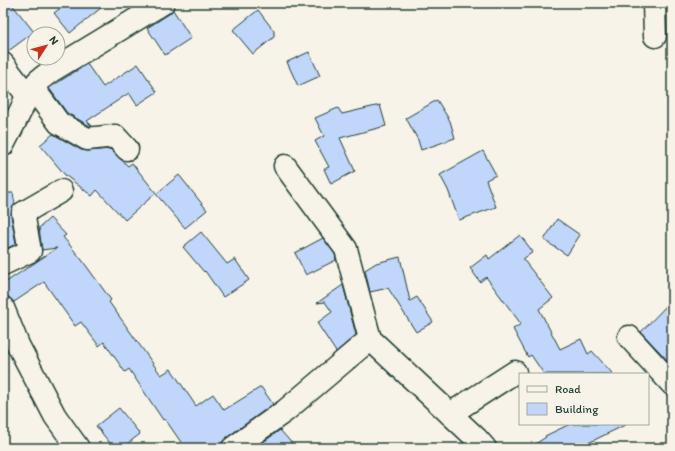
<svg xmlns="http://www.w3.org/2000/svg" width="675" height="451" font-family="Itim,sans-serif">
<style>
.building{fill:#c1d6fb;stroke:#1f3d34}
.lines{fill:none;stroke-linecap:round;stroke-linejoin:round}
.street-casing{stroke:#1f3d34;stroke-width:25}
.street{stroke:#f7f3e8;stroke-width:22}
</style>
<rect width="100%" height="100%" fill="#f7f3e8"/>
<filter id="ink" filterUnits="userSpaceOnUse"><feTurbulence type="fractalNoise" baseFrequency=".025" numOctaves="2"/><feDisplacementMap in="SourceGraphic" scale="8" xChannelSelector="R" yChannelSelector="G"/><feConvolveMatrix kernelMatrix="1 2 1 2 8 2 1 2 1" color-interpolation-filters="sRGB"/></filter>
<g filter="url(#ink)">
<path class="building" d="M3,3H11L34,32L7,52H3Z
M67,3H107L70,33L54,13Z
M173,10L191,38L165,55L147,28L169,14Z
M258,10L274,31V37L253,54L233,30Z
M309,52L320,76L298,86L287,62Z
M87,64L103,87L138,64L157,92L137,105L129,93L87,121L92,126H90L67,113L49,88Z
M437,100L450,121L455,138L421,150L418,140L406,118Z
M380,105L386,126L340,138L355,171L331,184L324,169L329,167L315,141L324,136L315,118L338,108L342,114Z
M53,134L81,150L88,151L110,149L128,166L132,163L156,193L125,220L97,190L92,196L65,175L40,145Z
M483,151L496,175L486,180L496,207L459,220L448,190L440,175Z
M179,175L207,210L185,228L156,194Z
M3,193H13L15,204L12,208L11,215L16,244L3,250Z
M50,218L66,235L63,237L82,260L111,300L109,302L161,375L171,369L196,406L213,394L224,410L261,387L273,404L226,438L222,442L221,448H185L165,419L163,420L129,369L125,372L104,342L99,346L81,322L75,326L44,282L14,302L10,298L3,294V284L57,248L42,250L39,228Z
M557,219L580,235L567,255L544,240Z
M201,232L227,264L235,259L249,280L223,297L205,271L204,272L183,247Z
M520,235L533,252L523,259L553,298L539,309L560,349L581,339L588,354L592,351L613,374H544L531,355L528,357L513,329L521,324L486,277L480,282L470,268L487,255L489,259Z
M323,238L335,254L336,260L306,275L295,253Z
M400,257L410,301L417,297L433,322L416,332L388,288L370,292L365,270L376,263Z
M343,285L356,335L336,352L317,323L332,312L325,302L317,303Z
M672,300V365L641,332Z
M119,408L140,434L122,448H114L96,426Z
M570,424H627L578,448H529L546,437L545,436Z
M280,430L296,448H255Z"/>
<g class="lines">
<defs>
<path id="street" d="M654,3L655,36
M3,64L27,95
M33,88L59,123L87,139L115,136L127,149
M3,145L22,108L27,95L38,81L51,71L163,3
M285,166L346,249L370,339
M3,264L30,251L23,213L61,191
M3,308L18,345L55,416L78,448
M629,337L672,384
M450,414L515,372
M233,448L285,411L370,339L477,439L485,448"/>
</defs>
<use href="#street" class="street-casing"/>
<use href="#street" class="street"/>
</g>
</g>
<rect width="675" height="451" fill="none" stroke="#f7f3e8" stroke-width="16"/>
<rect x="8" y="8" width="659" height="435" fill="none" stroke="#1f3d34" stroke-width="1.5" filter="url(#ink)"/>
<rect x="519" y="373" width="130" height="52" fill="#f7f3e8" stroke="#a1aaa0"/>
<rect x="527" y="386" width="20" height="6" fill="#f7f3e8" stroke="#a1aaa0"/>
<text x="555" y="393" font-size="12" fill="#1f3d34">Road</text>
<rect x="527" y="403" width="20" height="12" fill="#c1d6fb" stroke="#a1aaa0"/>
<text x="555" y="413" font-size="12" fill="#1f3d34">Building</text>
<g transform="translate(46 46) rotate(54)"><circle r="19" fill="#f7f3e8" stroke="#a1aaa0"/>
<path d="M0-3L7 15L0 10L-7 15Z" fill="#c8321e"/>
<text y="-6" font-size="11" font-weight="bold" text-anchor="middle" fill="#1f3d34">N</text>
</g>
</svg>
